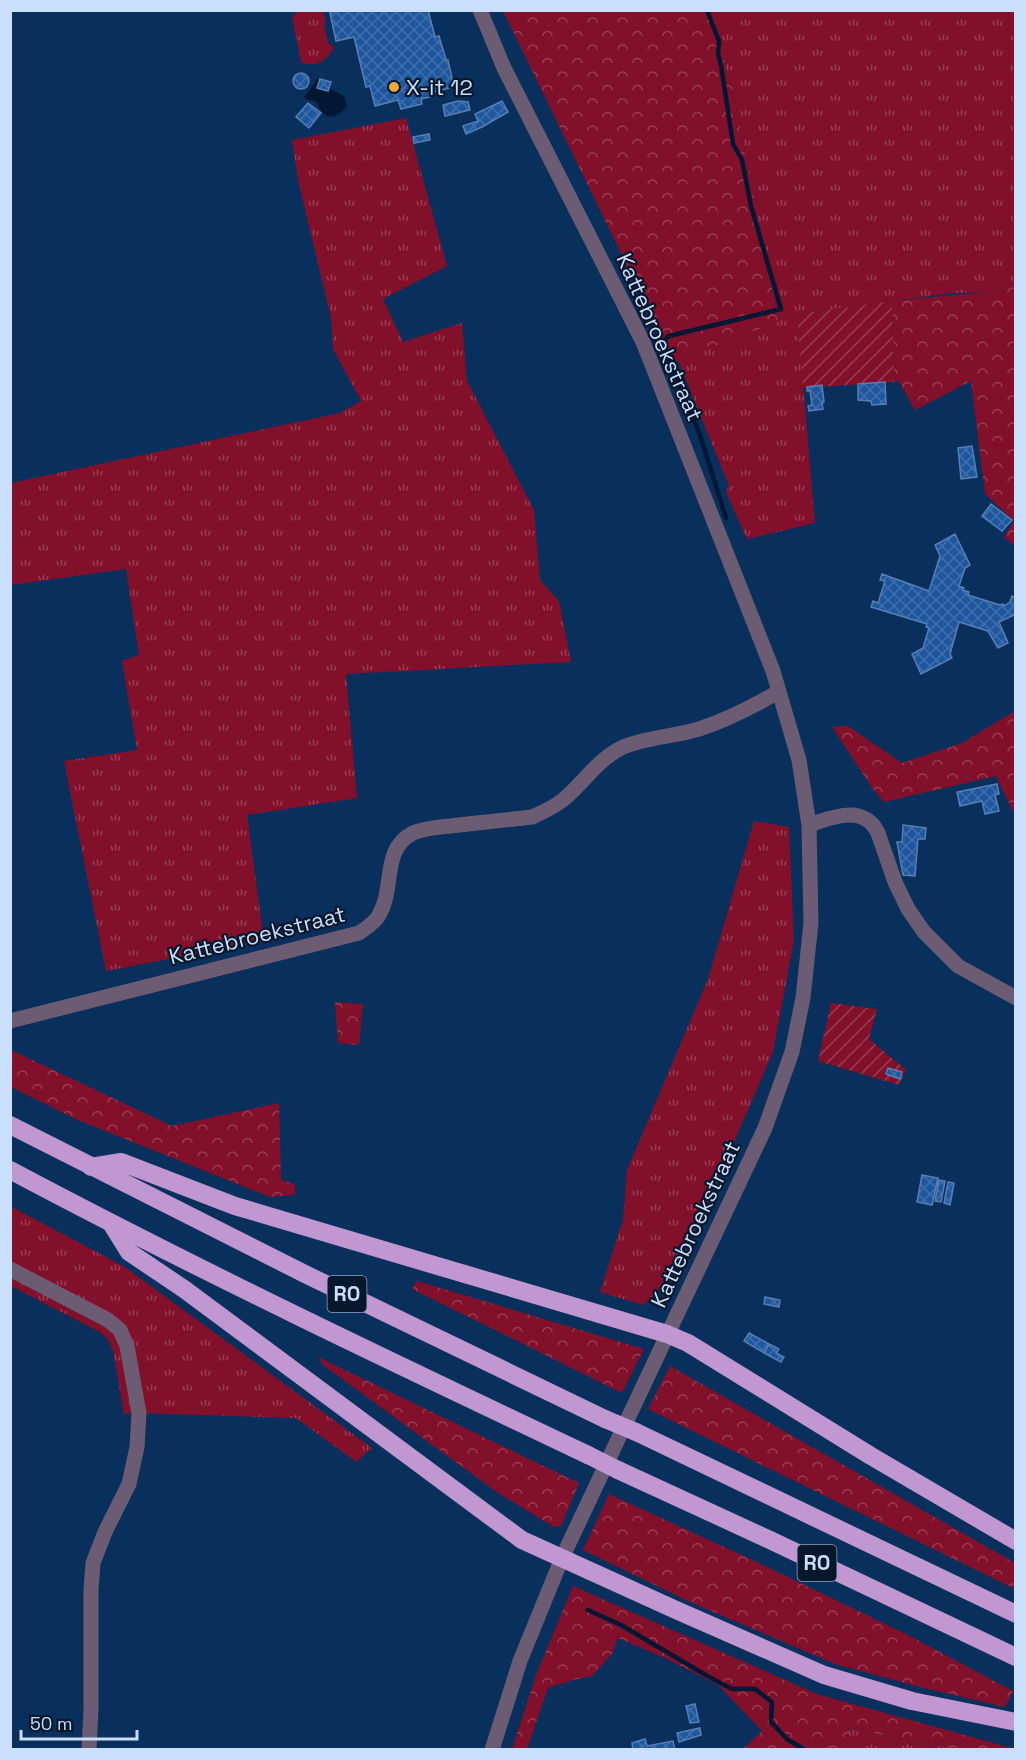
<svg xmlns="http://www.w3.org/2000/svg" width="1026" height="1760" font-family="'Space Grotesk',sans-serif">
<style>
.grass{fill:url(#grass-tufts)}
.forest{fill:url(#forest-crowns)}
.garden{fill:url(#garden-furrows)}
.water{fill:#021734}
.lines{fill:none;stroke-linecap:round;stroke-linejoin:round}
.stream{stroke:#021734;stroke-width:4.5}
.building{fill:url(#building-cross-hatch);stroke:#587fb4;stroke-width:1.5}
.minor{stroke:#6c5c73;stroke-width:15}
.highway{stroke:#c097d0;stroke-width:18}
.highway-bridge{stroke:#c097d0;stroke-width:18}
.poi-dot{fill:#eba93a;stroke:#08182c;stroke-width:2}
.labels{text-anchor:middle;stroke-width:4.5;stroke-linejoin:round;paint-order:stroke}
.shield{fill:#08182c;stroke:#90a3be;stroke-width:1.5}
.shield-label{font-size:21px;font-weight:bold;fill:#cadffc}
.poi-label{font-size:22px;fill:#cadffc;stroke:#08182c;text-anchor:start}
.street-label{font-size:22px;fill:#cadffc;stroke:#08182c}
</style>
<defs>
<pattern id="grass-tufts" width="24" height="20" patternUnits="userSpaceOnUse" patternTransform="scale(1.5)"><rect width="24" height="20" fill="#83102a"/><path d="M3 7l-1-3M5 7V3M7 7l1-3M15 17l-1-3M17 17v-4M19 17l1-3" fill="none" stroke="#993e54"/></pattern>
<pattern id="forest-crowns" width="20" height="18" patternUnits="userSpaceOnUse" patternTransform="scale(1.5)"><rect width="20" height="18" fill="#83102a"/><path d="M2 6a3 3 0 1 1 6 0M12 15a3 3 0 1 1 6 0" fill="none" stroke="#993e54"/></pattern>
<pattern id="garden-furrows" width="10" height="10" patternUnits="userSpaceOnUse" patternTransform="scale(1.5)"><rect width="10" height="10" fill="#83102a"/><path d="M-1 1l2-2M0 10L10 0M9 11l2-2" fill="none" stroke="#993e54"/></pattern>
<pattern id="building-cross-hatch" width="8" height="8" patternUnits="userSpaceOnUse" patternTransform="scale(1.5)"><rect width="8" height="8" fill="#1f579f"/><path d="M0 0l8 8M0 8l8-8" fill="none" stroke="#3e6fad"/></pattern>
</defs>
<rect width="100%" height="100%" fill="#092f5c"/>
<path class="grass" d="M296,11H323L326,21L324,24L328,43L334,47C327,61 316,68 301,62L292,17L296,13Z
M708,11H1015V287L986,292L953,293L797,314L815,523L747,539L726,492L729,486L678,360L794,315L778,316L732,87Z
M406,118L447,266L383,299L403,342L462,323L467,381L534,510L540,580L559,601L571,662L346,674L357,798L247,815L264,941L106,971L64,761L137,750L122,661L139,655L126,569L11,585V483L340,413L361,401L333,349L331,318L298,180L292,140Z
M754,821L789,827L794,940L773,1052L697,1227L656,1293L643,1305L600,1292L623,1219L627,1170L708,979Z
M10,1206L125,1267L372,1448L356,1462L296,1418L139,1413L124,1414L113,1350L108,1340L100,1332L11,1286Z
M846,1728L954,1749H853Z"/>
<path class="forest" d="M503,11H708L732,87L778,316L797,314L674,362Z
M1015,287H1016L1015,546L1004,537L1014,521L985,494L971,381L915,410L898,380L894,382L892,301L986,292Z
M1015,711V816L996,776L884,802L873,789L832,727L848,726L902,763L962,743Z
M335,1002L363,1004L359,1045L338,1043Z
M11,1050L172,1126L279,1103L281,1180L295,1184V1195L270,1197L78,1120L11,1087Z
M417,1281L644,1349L622,1393L412,1289Z
M318,1357L579,1483L561,1526L554,1527L498,1493L323,1365Z
M670,1366L1015,1563V1589L648,1409Z
M609,1494L759,1563L906,1634L1013,1691L1005,1707L920,1687L835,1664L688,1601L583,1550Z
M573,1586L817,1694L1015,1749H954L847,1728L853,1749H743L762,1731L718,1685L667,1659L618,1638L612,1654L592,1676L573,1680L548,1688L527,1749H512L536,1675Z"/>
<path class="garden" d="M892,301L894,382L803,388L797,314Z
M831,1003L877,1009L869,1039L906,1070L899,1085L818,1061Z"/>
<path class="water" d="M317,79L320,81L317,88L327,91L331,89L344,96L347,106C341,115 329,122 321,111C319,108 318,104 316,101L308,100L304,97Z"/>
<g class="lines">
<path class="stream" d="M707,10L719,41L718,54L721,65L733,144L742,160L751,206L781,309L669,336L662,342L700,435L726,518
M588,1610L621,1625L709,1677L732,1689H755L772,1702L771,1722L788,1740L806,1750"/>
</g>
<path class="building" d="M332,10H428L435,37L439,36L446,60H448L454,87L429,93L430,97L421,99L422,104L401,109L398,100L375,106L370,86L366,87L354,37L336,41L330,13L332,12Z
M293 81a8 8 0 1 1 16 0a8 8 0 1 1-16 0Z
M320,79L331,82L328,91L317,88Z
M458,101L468,102L470,110L445,116L443,105Z
M502,101L508,112L482,127L466,134L463,126L478,121L475,114Z
M308,103L321,113L309,128L296,117Z
M429,134L430,140L414,143L413,137Z
M885,382L886,404L872,405L871,401L858,400V384Z
M822,385L824,402L822,403L823,409L809,411L808,406L812,405L810,391H807V387Z
M972,446L977,477L961,479L958,448Z
M991,504L1012,520L1002,531L982,516Z
M955,534L970,565L965,568L959,586L964,588L963,590L969,592L968,595L1000,605L1003,604L1004,606L1010,602L1012,596L1016,598V614L999,622L1008,643L998,648L988,631L959,622L950,654L952,658L921,674L912,654L923,648L929,628L926,627L927,624L871,607L873,601L878,603L885,581L880,580L882,574L929,591L940,556L935,545Z
M997,784L999,794L995,795L999,811L985,814L982,801L960,806L957,792Z
M903,825L926,828L925,839H918L915,876L903,875L897,842H902Z
M888,1068L902,1072L900,1079L886,1074Z
M922,1175L938,1178L932,1205L917,1202Z
M939,1180L945,1181L941,1202L935,1201Z
M948,1182L954,1183L950,1205L944,1203Z
M765,1297L780,1300L779,1307L764,1304Z
M749,1333L769,1344L764,1353L744,1341Z
M769,1344L779,1349L776,1353L784,1357L781,1362L764,1353Z
M695,1704L699,1722L690,1723L686,1706Z
M700,1728L701,1735L679,1742L677,1733Z
M645,1739L647,1746L673,1741L675,1750H633L632,1743Z"/>
<g class="lines">
<path class="minor" d="M480,10L504,68L643,342L773,671L799,760L809,825L811,923L803,998L792,1052L765,1128L562,1558L520,1661L492,1750
M809,825C833,817 864,804 878,833L895,882L908,909L924,932L958,966L1016,998
M10,1021L359,933C366,928 375,923 379,915C395,889 381,849 413,833C427,827 444,827 459,825C483,822 508,820 532,817C543,812 555,807 564,799C584,782 598,759 623,747C644,738 676,736 699,729C727,720 754,706 778,692
M10,1269L108,1320L120,1330L127,1346L139,1413L137,1447L129,1484L105,1532L93,1563L91,1590V1709L89,1750"/>
<path class="highway" d="M10,1125L309,1276L605,1419
M91,1167L121,1162L235,1206L667,1334L688,1343L871,1456L1016,1541
M10,1170C200,1271 394,1363 588,1455
M111,1223L129,1252L184,1289L522,1540L676,1610L824,1675L912,1701L1016,1722
M636,1432L1016,1614
M618,1470L770,1540L1016,1657"/>
<path class="highway-bridge" d="M605,1419L636,1432
M588,1455L618,1470"/>
</g>
<circle class="poi-dot" cx="394" cy="87" r="6"/>
<g class="labels">
<g class="shield">
<rect x="327.5" y="1276" width="39" height="36" rx="4.5"/>
<rect x="797.5" y="1545" width="39" height="36" rx="4.5"/>
</g>
<g class="shield-label">
<text x="347" y="1301">R0</text>
<text x="817" y="1570">R0</text>
</g>
<g class="poi-label">
<text x="406" y="95">X-it 12</text>
</g>
<g class="street-label">
<text transform="translate(660 337) rotate(66)" y="8">Kattebroekstraat</text>
<text transform="translate(257 935) rotate(-14)" y="8">Kattebroekstraat</text>
<text transform="translate(695 1224) rotate(-65)" y="8">Kattebroekstraat</text>
</g>
</g>
<rect width="1026" height="1760" fill="none" stroke="#cadffc" stroke-width="24"/>
<path d="M21 1730v9h116v-9" fill="none" stroke="#cadffc" stroke-width="3"/>
<text x="30" y="1730" font-size="18" fill="#cadffc" stroke="#08182c" stroke-width="4.5" paint-order="stroke">50 m</text>
</svg>
